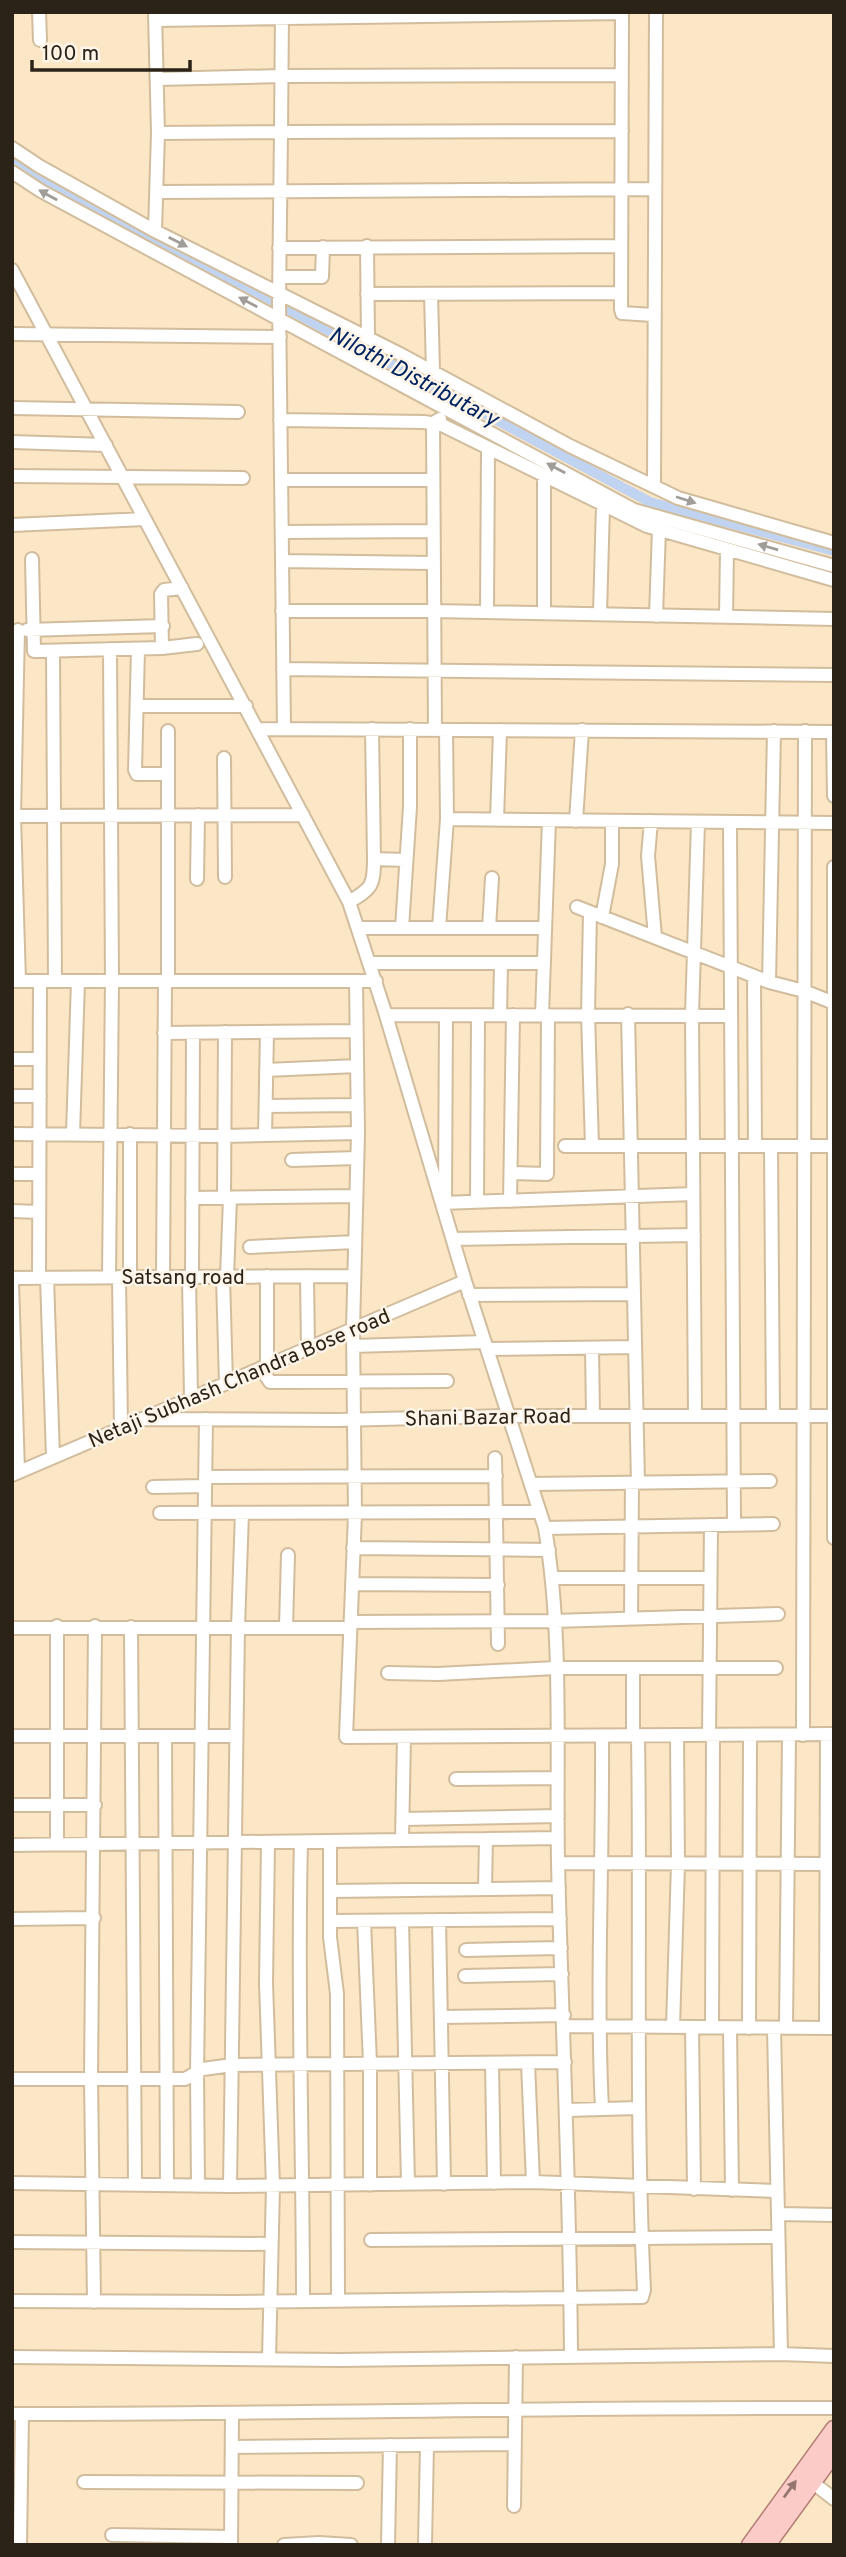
<svg xmlns="http://www.w3.org/2000/svg" width="846" height="2557" font-family="Overpass,sans-serif">
<style>
.lines{fill:none;stroke-linecap:round;stroke-linejoin:round}
.canal{stroke:#c0d3f1;stroke-width:10}
.minor-casing{stroke:#d1bd9d;stroke-width:16}
.major-casing{stroke:#b17a71;stroke-width:19}
.minor{stroke:#fff;stroke-width:12}
.major{stroke:#fbcbc7;stroke-width:16}
.oneway{fill:#a09c97}
.oneway2{fill:#93776f}
.labels{text-anchor:middle;stroke-width:5;stroke-linejoin:round;paint-order:stroke}
.street-label{font-size:21px;fill:#2b2317;stroke:#fef5e8}
.water-label{font-size:23px;font-style:italic;fill:#002462;stroke:#fef5e8}
</style>
<rect width="100%" height="100%" fill="#fbe6c5"/>
<g class="lines">
<path class="canal" d="M12,156L51,183L650,502L834,551"/>
<defs>
<path id="minor" d="M39,12L40,40
M622,12L621,309L622,313L653,315
M155,13L158,133L155,231
M155,20L622,13
M157,79L282,76L622,75
M158,133L281,132L282,12
M12,148L39,166L155,231L400,354L570,446L678,498L834,543
M12,172L41,191L634,510L834,566
M157,192L654,189
M367,246L368,337
M279,248L621,246
M12,270L349,902L385,1012L465,1281L545,1528C563,1635 556,1753 558,1862C562,2027 570,2191 571,2356
M280,277H322L323,247
M367,294L620,293
M431,294L433,371
M12,334L280,337
M12,408L238,412
M280,420L424,422L442,425L647,526L834,580
M12,442L106,445
M12,476L243,478
M281,480H433
M654,486L656,12
M12,525L145,519
M282,532L433,531
M32,559L34,651L162,648L161,594L164,590L182,588
M282,561L433,563
M282,611H434L834,619
M487,612L488,449
M544,613V476
M600,614L603,505
M656,616L659,529
M726,617L727,550
M18,630L14,816L19,981
M27,630L163,626
M162,648L197,644
M138,649L135,770L137,774H168
M53,651L55,981
M283,669L834,675
M137,706H246
M258,729L834,732
M284,729L279,301L281,132L622,131
M372,729L374,859L406,860
M435,730L433,423L440,419
M833,732L834,796
M224,758L225,877
M12,816L303,815
M447,819L834,823
M497,820L500,730
M576,821L582,730
M651,821L648,856L655,937
M730,822L734,1525
M834,867V1538
M197,879L198,815
M349,902C372,888 374,886 374,859
M577,907L769,982L804,991L834,1003
M590,912L588,1014L592,1146
M602,917L612,864V821
M359,928H545
M402,928L410,807V729
M439,928L447,819L446,730
M489,928L492,878
M370,963H544
M754,976L755,1146
M12,981H376
M168,981V731
M356,981L358,1133L353,1329L355,1514L346,1737L834,1734
M769,982L774,731
M628,1014L638,1483
M387,1015L731,1016
M500,1015L501,963
M542,1015L549,820
M164,1033L356,1031
M12,1059H40
M266,1070L357,1066
M12,1096H40
M266,1106L357,1105
M12,1134L224,1136L358,1133
M73,1134L78,981
M265,1135L267,1032
M565,1146H834
M771,1146L773,1416
M292,1160L357,1158
M511,1173L547,1174L548,1015
M12,1174H39
M192,1198L356,1196
M224,1198L225,1032
M445,1199L446,1015
M510,1201L513,1015
M477,1202L478,1015
M442,1203L693,1194
M12,1211L39,1212
M453,1239L694,1235
M250,1247L355,1242
M267,1276V1365
M307,1276L308,1348
M109,1277L112,980L110,649
M119,1277L121,1428
M130,1277V1134
M163,1277L165,981
M189,1277L191,1398
M192,1277L193,1033
M223,1277L226,1383
M227,1277L230,1198
M12,1278L354,1276
M39,1278L40,981
M47,1278L53,1457
M12,1282L18,1472
M469,1295L634,1294
M353,1346L485,1342
M592,1348L593,1416
M487,1349L635,1347
M261,1368L270,1382L447,1381
M695,1416L692,1015L698,822
M142,1419L336,1420L508,1416H834
M495,1458L498,1644
M12,1475L465,1281
M205,1477L496,1476
M531,1484L770,1481
M153,1487L205,1486
M160,1513L540,1512
M545,1528L773,1524
M353,1548L549,1550
M552,1578H710
M352,1584L498,1585
M631,1619L632,1483
M351,1622L554,1621L778,1614
M131,1627L135,2185
M286,1627L288,1555
M12,1628H350
M388,1673L438,1674L555,1668H776
M803,1735L805,731
M12,1736H236
M165,1736L167,2185
M633,1736V1668
M709,1736L711,1525
M456,1779L557,1778
M12,1805H95
M403,1819L558,1816
M486,1839L558,1838
M402,1840L486,1839L485,1889
M330,1841V1937L337,1994L338,2301
M268,1842L266,1983L273,2186L269,2359
M301,1842C297,1995 303,2148 303,2301
M57,1844V1626
M12,1845L402,1840L404,1737
M558,1863L833,1864
M330,1891L559,1888
M12,1919L94,1918
M439,1920L444,2184
M330,1921L560,1919
M364,1921L370,2063V2185
M402,1921L408,2184
M466,1950L561,1948
M465,1976L562,1974
M442,2017L564,2015
M564,2026L833,2028
M673,2027L678,1864L677,1736
M692,2027L694,2189
M712,2027L713,1736
M730,2028L732,2190
M749,2028L750,1735
M774,2028L781,2354
M786,2028L789,1735
M826,2028L827,1735
M492,2063L494,2183
M528,2063L533,2182
M12,2079H185L203,2069L232,2065L565,2062
M602,2109C596,1985 603,1861 602,1737
M567,2110L639,2108
M12,2183L230,2186L533,2182L777,2191
M198,2186L197,2073L206,1419
M230,2186L238,1627L242,1513
M778,2214L834,2215
M371,2240L778,2237
M12,2242L271,2244
M12,2301L235,2302L642,2297L644,2290C635,2106 641,1921 638,1736
M94,2302L91,2079L95,1626
M12,2357L340,2360L781,2354L834,2356
M12,2414C286,2414 560,2407 834,2408
M232,2447L515,2444
M84,2482L357,2483
M812,2482L834,2499
M514,2506L516,2357
M112,2535L231,2537
M20,2545L22,2414
M231,2545L232,2413
M284,2545L319,2543L351,2545
M388,2545L390,2445
M425,2545L427,2445"/>
<path id="major" d="M750,2545L834,2429
M767,2545L834,2453"/>
</defs>
<use href="#minor" class="minor-casing"/>
<use href="#major" class="major-casing"/>
<use href="#minor" class="minor"/>
<use href="#major" class="major"/>
</g>
<defs><path id="oneway-solid" d="M-6-.8H1V-3.2L6.5 0L1 3.2V.8H-6Z" transform="scale(1.75)"/></defs>
<g class="oneway">
<use href="#oneway-solid" transform="translate(48 195) rotate(-151)"/>
<use href="#oneway-solid" transform="translate(178 242) rotate(27)"/>
<use href="#oneway-solid" transform="translate(248 302) rotate(-152)"/>
<use href="#oneway-solid" transform="translate(556 468) rotate(-152)"/>
<use href="#oneway-solid" transform="translate(686 500) rotate(18)"/>
<use href="#oneway-solid" transform="translate(768 547) rotate(-164)"/>
</g>
<use class="oneway2" href="#oneway-solid" transform="translate(790 2489) rotate(-54)"/>
<g class="labels">
<g class="street-label">
<text x="183" y="1284">Satsang road</text>
<text transform="translate(239 1378) rotate(-23)" y="7">Netaji Subhash Chandra Bose road</text>
<text transform="translate(488 1417) rotate(-1)" y="7">Shani Bazar Road</text>
</g>
<g class="water-label">
<text transform="translate(414 376) rotate(28)" y="8">Nilothi Distributary</text>
</g>
</g>
<rect width="846" height="2557" fill="none" stroke="#2b2317" stroke-width="28"/>
<path d="M32 60v10h158v-10" fill="none" stroke="#2b2317" stroke-width="3.5"/>
<text x="42" y="60" font-size="21" fill="#2b2317" stroke="#fef5e8" stroke-width="5" paint-order="stroke">100 m</text>
</svg>
